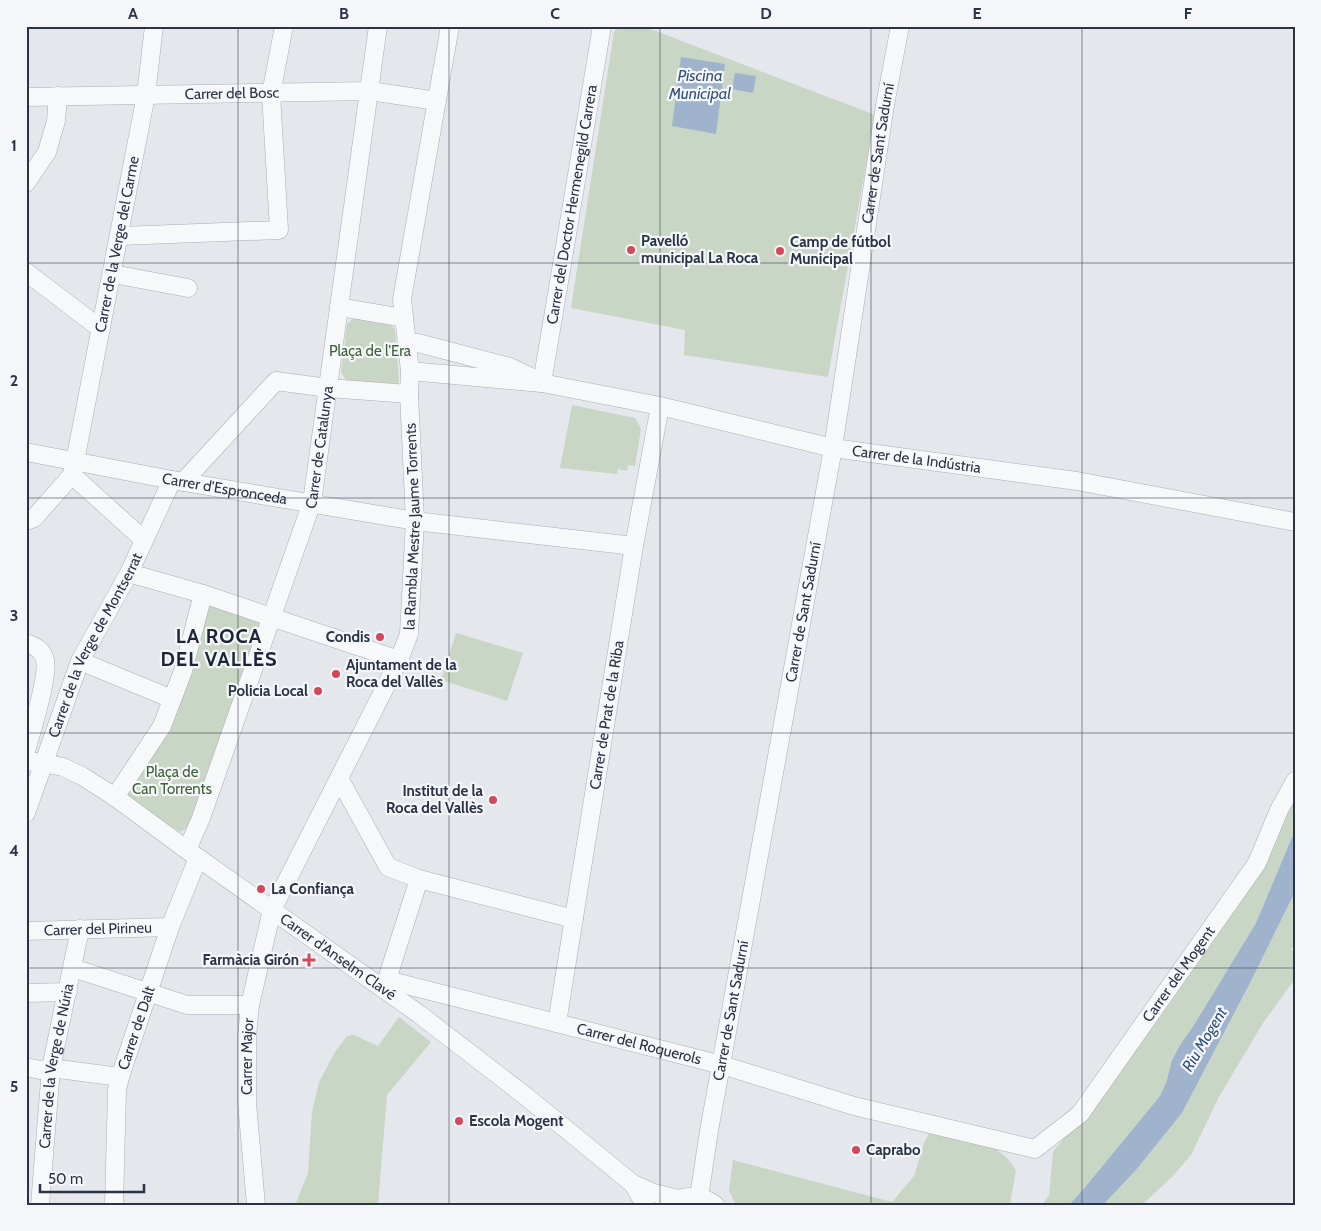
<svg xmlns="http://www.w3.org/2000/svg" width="1321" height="1231" font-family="Cabin,sans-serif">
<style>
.green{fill:#c9d6c5}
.water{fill:#9fb4cc}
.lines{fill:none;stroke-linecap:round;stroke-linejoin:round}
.minor-casing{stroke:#a9aeb7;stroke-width:19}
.minor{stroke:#f7f8fa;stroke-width:18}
.grid{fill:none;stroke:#2b3445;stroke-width:1;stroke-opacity:0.55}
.poi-dot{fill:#d1495b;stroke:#f4f6f9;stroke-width:2}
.labels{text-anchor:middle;stroke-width:4.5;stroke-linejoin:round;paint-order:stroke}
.street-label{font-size:15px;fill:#2b3445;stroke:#f4f6f9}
.poi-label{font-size:15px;font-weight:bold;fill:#2b3445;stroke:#f4f6f9;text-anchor:start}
.park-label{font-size:15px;fill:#3f6138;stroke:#f4f6f9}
.water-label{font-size:16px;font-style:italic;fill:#34527a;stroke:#f4f6f9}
.district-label{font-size:20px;font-weight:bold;letter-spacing:1px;fill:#1d2536;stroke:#f4f6f9}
.neatline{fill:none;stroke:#2b3445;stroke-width:2}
.grid-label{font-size:16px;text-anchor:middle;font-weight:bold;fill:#2b3445}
</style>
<rect width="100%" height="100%" fill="#e4e7ec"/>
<path class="green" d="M619,26H643L875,115L828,377L684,355L685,330L571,308L614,32Z
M355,317L389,323L393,327L395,330L399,380L398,384L395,387L346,380L341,372L347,324Z
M572,405L635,418L641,429L635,466L628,465L627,471L618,469L617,474L560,468Z
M207,598L269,620L194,825L180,832L119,791L162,726Z
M456,633L523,653L507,701L441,680Z
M1295,796V830L1256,923L1194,1025L1180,1045L1172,1060L1166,1083L1160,1096L1081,1192L1069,1205H1042L1049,1195L1053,1152L1169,1005Z
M1295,892V943L1291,950L1295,952V979L1263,1023L1219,1097L1191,1155L1172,1177L1142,1205H1103L1136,1170L1182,1113L1250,983Z
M399,1017L431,1042L387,1095L378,1205H295L308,1173L312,1112L319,1082L335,1052L347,1036L354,1035L378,1046Z
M930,1132L993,1146L1008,1159L1016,1170L1010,1205H736L729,1191L733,1160L892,1202L914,1176L924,1143Z"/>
<path class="water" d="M681,57L725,64L716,134L672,126Z
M735,73L756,76L753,93L732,89Z
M1295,830V892L1250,983L1182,1113L1136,1170L1103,1205H1069L1081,1192L1160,1096L1166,1083L1172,1060L1180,1045L1194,1025L1256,923Z"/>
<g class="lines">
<defs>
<g id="minor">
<path id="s1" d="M26,97L370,91L437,101"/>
<path d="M26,183L47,152L56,121L58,96"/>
<path d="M120,236L279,230L271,94L284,26"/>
<path d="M26,272L101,329"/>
<path d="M113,274L188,288"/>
<path d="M339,307L404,318"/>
<path d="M407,344L418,343L510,367L533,378"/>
<path id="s2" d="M410,371L542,383L660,406L833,448L1077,481L1295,522"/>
<path id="s3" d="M542,383L602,26"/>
<path id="s4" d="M26,452L172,480L415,521L634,546"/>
<path d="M72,475L144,540"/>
<path d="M183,482L276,381L328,388L409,394"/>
<path id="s5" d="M26,521L34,518L72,475L75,461L146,95L154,26"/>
<path d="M129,573L203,594L399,660"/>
<path d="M26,643C35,646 43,650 45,660C49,677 31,732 26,751"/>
<path d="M80,661L172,699"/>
<path id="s6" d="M26,761L43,763L63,767L82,776L115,797L187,850L419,1014L528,1098L633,1184L645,1205"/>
<path d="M339,778L388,867L419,879L574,919"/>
<path d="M115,797L162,726L183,671L203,594"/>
<path id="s7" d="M26,813L80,661L129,573L172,480"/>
<path id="s8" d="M187,850L201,818L312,502L378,26"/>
<path id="s9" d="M26,931L170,927"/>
<path d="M73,968L187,1005H250"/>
<path id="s10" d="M387,980L722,1065L854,1106L1035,1149L1080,1114L1257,863L1279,810L1295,781"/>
<path d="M384,989L419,879"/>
<path d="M26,993L68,992"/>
<path id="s11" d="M557,1023L634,546L660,406"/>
<path d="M26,1067L40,1070L51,1068L120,1077"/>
<path d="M633,1184L654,1193L678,1199"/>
<path id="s12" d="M699,1197L709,1131L833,448L885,105L900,26"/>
<path id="s13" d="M40,1205L51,1068L80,929"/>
<path id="s14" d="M114,1205L117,1090L120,1077L170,927L198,858"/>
<path id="s15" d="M256,1205L247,1103V1036L250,1005L272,910L399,660L409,634L415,521L409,394L410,371L402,299L450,26"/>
<path d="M668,1205C682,1194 701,1194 715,1205"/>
</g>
</defs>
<use href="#minor" class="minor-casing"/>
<use href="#minor" class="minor"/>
</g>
<path class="grid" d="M238,26V1205M449,26V1205M660,26V1205M871,26V1205M1082,26V1205M26,263H1295M26,498H1295M26,733H1295M26,968H1295"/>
<g class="poi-dot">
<circle cx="631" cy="250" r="5"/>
<circle cx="780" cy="251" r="5"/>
<circle cx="380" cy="637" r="5"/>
<circle cx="336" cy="674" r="5"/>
<circle cx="318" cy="691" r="5"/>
<circle cx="493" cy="800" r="5"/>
<circle cx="261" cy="889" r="5"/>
<path d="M306.5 952.5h5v5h5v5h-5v5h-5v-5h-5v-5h5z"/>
<circle cx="459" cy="1121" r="5"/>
<circle cx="856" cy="1150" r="5"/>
</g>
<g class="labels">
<g class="street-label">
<text dy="5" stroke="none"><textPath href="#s1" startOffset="206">Carrer del Bosc</textPath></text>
<text dy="5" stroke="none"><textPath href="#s12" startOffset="1059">Carrer de Sant Sadurní</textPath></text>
<text dy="5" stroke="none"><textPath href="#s3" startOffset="181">Carrer del Doctor Hermenegild Carrera</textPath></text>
<text dy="5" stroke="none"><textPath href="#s5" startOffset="301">Carrer de la Verge del Carme</textPath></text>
<text dy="5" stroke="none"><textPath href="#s8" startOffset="425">Carrer de Catalunya</textPath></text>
<text dy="5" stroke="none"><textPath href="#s2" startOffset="515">Carrer de la Indústria</textPath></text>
<text dy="5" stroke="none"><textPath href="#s4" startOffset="202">Carrer d'Espronceda</textPath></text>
<text dy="5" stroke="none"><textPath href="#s15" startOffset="714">la Rambla Mestre Jaume Torrents</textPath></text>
<text dy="5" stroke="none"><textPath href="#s12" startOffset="594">Carrer de Sant Sadurní</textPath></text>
<text dy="5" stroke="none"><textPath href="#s7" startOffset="182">Carrer de la Verge de Montserrat</textPath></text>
<text dy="5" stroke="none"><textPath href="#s11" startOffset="312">Carrer de Prat de la Riba</textPath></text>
<text dy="5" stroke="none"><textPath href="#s9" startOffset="72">Carrer del Pirineu</textPath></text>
<text dy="5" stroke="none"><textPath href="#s6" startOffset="372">Carrer d'Anselm Clavé</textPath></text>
<text dy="5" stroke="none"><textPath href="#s10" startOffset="898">Carrer del Mogent</textPath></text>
<text dy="5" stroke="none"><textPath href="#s12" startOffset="189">Carrer de Sant Sadurní</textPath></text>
<text dy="5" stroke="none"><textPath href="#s14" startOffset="180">Carrer de Dalt</textPath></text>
<text dy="5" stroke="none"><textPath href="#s10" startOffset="260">Carrer del Roquerols</textPath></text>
<text dy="5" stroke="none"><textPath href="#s15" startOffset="149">Carrer Major</textPath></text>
<text dy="5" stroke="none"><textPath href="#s13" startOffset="140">Carrer de la Verge de Núria</textPath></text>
</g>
<g class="poi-label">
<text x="641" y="246">Pavelló<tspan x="641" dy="17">municipal La Roca</tspan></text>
<text x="790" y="247">Camp de fútbol<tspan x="790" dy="17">Municipal</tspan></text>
<text x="370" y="642" text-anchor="end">Condis</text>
<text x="346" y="670">Ajuntament de la<tspan x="346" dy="17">Roca del Vallès</tspan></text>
<text x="308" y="696" text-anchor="end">Policia Local</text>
<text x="483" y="796" text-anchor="end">Institut de la<tspan x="483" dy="17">Roca del Vallès</tspan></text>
<text x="271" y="894">La Confiança</text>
<text x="299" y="965" text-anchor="end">Farmàcia Girón</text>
<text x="469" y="1126">Escola Mogent</text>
<text x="866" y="1155">Caprabo</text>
</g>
<g class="park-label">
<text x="370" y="356">Plaça de l'Era</text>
<text x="172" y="777">Plaça de<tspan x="172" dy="17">Can Torrents</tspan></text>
</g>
<g class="water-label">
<text x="700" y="81">Piscina<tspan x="700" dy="18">Municipal</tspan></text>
<text transform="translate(1204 1039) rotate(-59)" y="6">Riu Mogent</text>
</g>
<g class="district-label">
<text x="219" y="643">LA ROCA<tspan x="219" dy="23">DEL VALLÈS</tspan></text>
</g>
</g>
<rect width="1321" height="1231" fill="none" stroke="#f4f6f9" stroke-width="55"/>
<path d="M40 1184v8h104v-8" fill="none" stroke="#2b3445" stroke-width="2.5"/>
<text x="48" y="1184" font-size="15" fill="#2b3445" stroke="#f4f6f9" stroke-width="4" paint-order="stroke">50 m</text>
<rect x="28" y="28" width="1266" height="1176" class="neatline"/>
<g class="grid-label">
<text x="133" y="19">A</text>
<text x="344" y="19">B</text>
<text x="555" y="19">C</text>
<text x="766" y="19">D</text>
<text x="977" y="19">E</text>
<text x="1188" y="19">F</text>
<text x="14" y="151">1</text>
<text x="14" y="386">2</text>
<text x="14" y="621">3</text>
<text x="14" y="856">4</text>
<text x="14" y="1092">5</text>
</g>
</svg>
